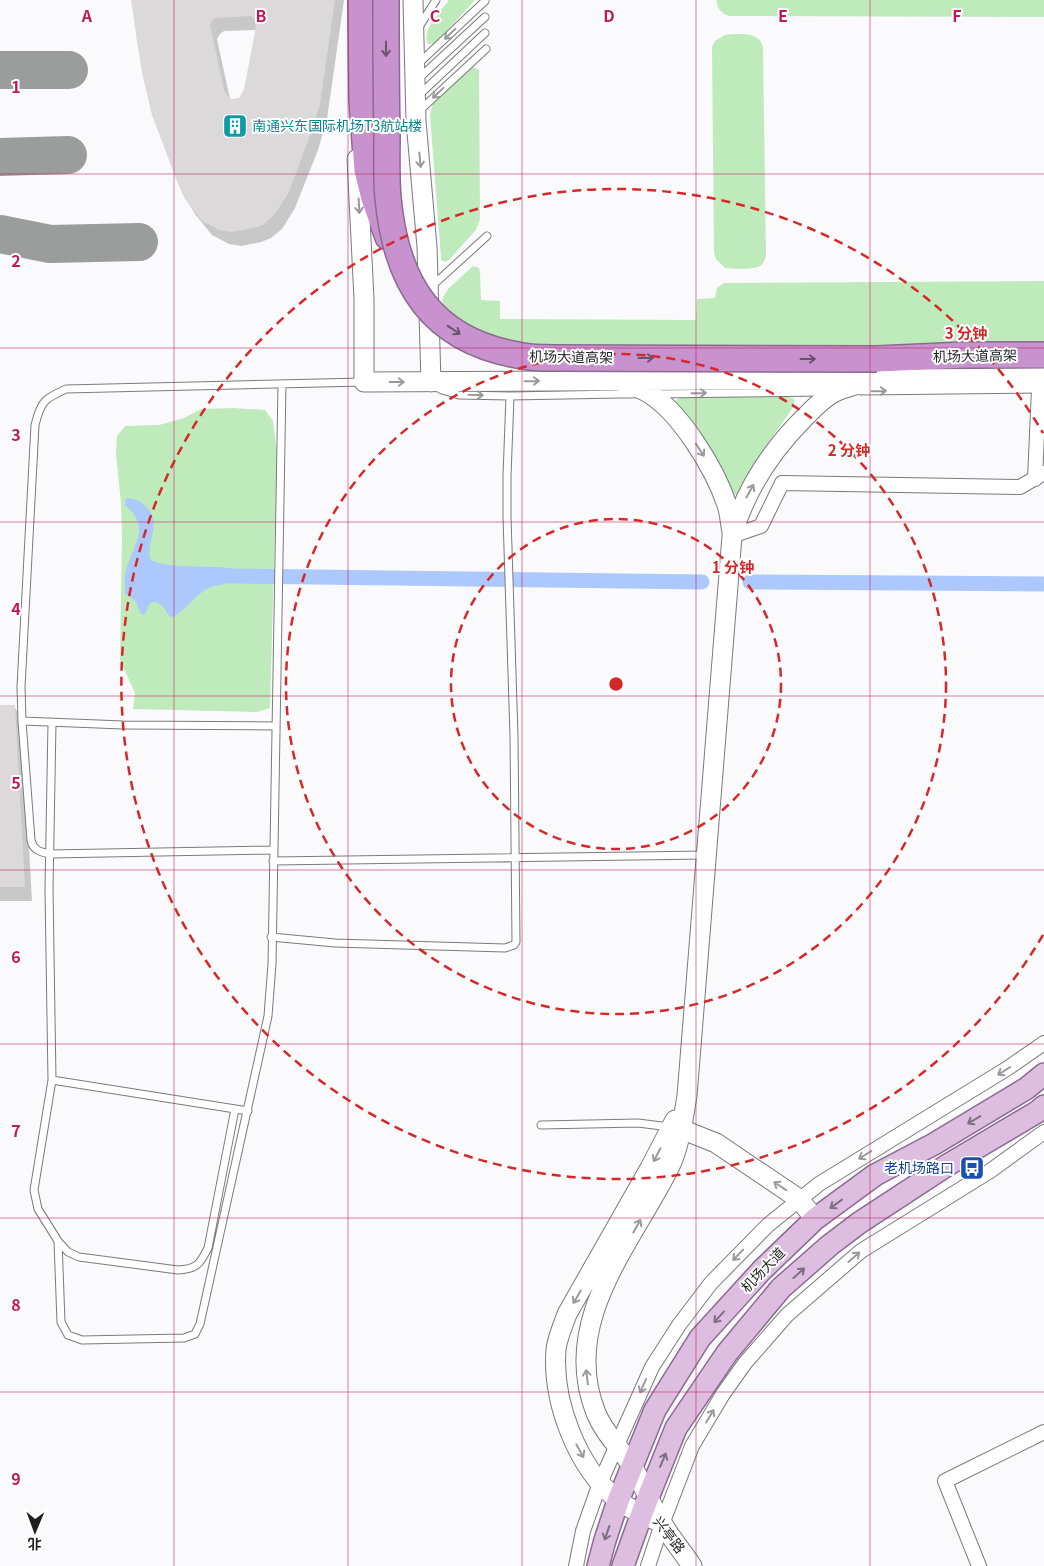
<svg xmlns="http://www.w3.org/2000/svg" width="1044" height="1566" font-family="Georgia,'Noto Sans SC',serif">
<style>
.green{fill:#bfeabc}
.water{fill:#acc8fd}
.shadow{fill:#0003;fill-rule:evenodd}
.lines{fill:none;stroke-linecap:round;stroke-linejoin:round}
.canal{stroke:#acc8fd;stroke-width:15}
.taxiway{stroke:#9b9c9c;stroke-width:38}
.building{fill:#dbd9d9;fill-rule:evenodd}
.lane-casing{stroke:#7a7a7c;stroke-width:9}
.street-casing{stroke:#7a7a7c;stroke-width:16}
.secondary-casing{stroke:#7a7a7c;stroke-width:21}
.primary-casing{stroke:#8c6a90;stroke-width:24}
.highway-casing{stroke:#8c6a90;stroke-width:28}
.lane{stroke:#fff;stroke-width:7}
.street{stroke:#fff;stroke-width:14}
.secondary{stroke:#fff;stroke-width:19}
.primary{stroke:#ddbee1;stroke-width:21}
.highway{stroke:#c792cd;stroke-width:25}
.highway-bridge-casing{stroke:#8c6a90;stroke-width:28;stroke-linecap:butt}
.highway-bridge{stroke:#c792cd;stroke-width:25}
.oneway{stroke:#9a9a9a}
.oneway2{stroke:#6a536d}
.oneway3{stroke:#7e6e80}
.grid{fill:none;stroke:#c2185b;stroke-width:1;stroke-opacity:0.55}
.ring{fill:none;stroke:#d62828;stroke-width:2.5;stroke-dasharray:9 6}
.labels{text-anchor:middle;stroke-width:4;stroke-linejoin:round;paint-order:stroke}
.culture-label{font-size:14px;fill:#0d838f;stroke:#fff;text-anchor:start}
.street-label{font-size:14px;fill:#1e1f1f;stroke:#fff}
.transit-label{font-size:14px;fill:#164399;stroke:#fff;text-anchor:end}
.grid-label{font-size:16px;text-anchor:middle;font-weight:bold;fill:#c2185b;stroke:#fff;stroke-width:4;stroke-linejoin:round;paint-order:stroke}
.centre{fill:#d62828;stroke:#fff;stroke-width:2.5}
.ring-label{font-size:15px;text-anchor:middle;font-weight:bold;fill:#d62828;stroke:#fff;stroke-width:4;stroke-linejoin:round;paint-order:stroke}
</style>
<rect width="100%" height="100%" fill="#fafafc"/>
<path class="green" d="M449,0H475L437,42L434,44H428C421,30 441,11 449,0Z
M716,0H1044V17L730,16C721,14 718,9 716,0Z
M725,35C739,34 759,31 763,47L766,255C765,259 764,264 760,266C753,270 732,269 725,268L716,259L714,253L712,47L715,41Z
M472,66L479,70L480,219L476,230L449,260L445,262L441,260V257L430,115L433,103L438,98Z
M473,266L479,268L480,272L481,300L500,301V319L696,320L697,299L715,298L717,288L724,283L1044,281V350L549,349C509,341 475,335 444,305L442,302L443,297L449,288Z
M787,396L794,399V406L758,458L739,494L734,495L732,493L674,403L676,400L680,398Z
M233,408L265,410L273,421L277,453L270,708L257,712L133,709L135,693L120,660L122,536L121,503L116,454L117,436L125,426L159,425L184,418L201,409Z"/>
<path class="water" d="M126,498C133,498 139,500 144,505C164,522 146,539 150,559C165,570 213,564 234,569L237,576C230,587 219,583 209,588C196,594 187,608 175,616L170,617L162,605L155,602L150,603L145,614L142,615L139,610L135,600L125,594C125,586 124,578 126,570C133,545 152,527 125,505Z"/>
<path class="shadow" d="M133,0H344L327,119L318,150L295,208L282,229L271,238L261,242L241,246L229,244L212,235L195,214L186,199L143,73L137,41ZM257,30L245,89L240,99H230L217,39L220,34L224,31Z
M0,706H14L22,720L32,901H0Z"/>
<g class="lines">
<path class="canal" d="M230,576L702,582
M750,582L1044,584"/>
<path class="taxiway" d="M0,70H69
M0,157L68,155
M0,234L50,244L139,242"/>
</g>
<path class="building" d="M131,0H335L320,104L310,136L288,194L274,215L263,225L253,228L232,232L220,230L202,221L185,199L178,184L152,115L142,73ZM250,16L254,18L256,27L244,89L239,98L232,99L228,97L224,90L210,25L212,20L216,18Z
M0,705H15L25,887H0Z"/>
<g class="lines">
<defs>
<path id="lane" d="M419,27L436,0
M418,64L485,1
M417,80L485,17
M418,96L485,33
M418,112L486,49
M432,286L487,236
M437,387L442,390L459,395L510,396L620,394
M861,391L1040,389
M615,394H632
M656,394L827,392
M22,721L31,840C33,850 40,852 50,854L274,850
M52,723L49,889L52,1080L34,1190L38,1209L58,1241L61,1322L68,1335L82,1340L184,1338L195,1334L200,1324L268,1016L272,964L282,384
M276,726L123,725L22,721L21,687L35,425C41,401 44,399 66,389L364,382
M273,861L706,855
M271,937L335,943L505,948L514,945L516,942L514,736L507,517V476L510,396
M52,1080L248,1111
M541,1125L638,1123L670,1127
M58,1241L68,1252L79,1257L178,1270C197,1269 200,1264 208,1248L235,1109"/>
<path id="street" d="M1035,479L1039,389
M732,536L761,526L782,483L1020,487L1044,473
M576,1566L583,1531L600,1483L652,1367L679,1325L711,1283L768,1225L819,1184L1008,1068L1044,1043
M648,1566L662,1524L692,1446L723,1394L745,1363L787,1315L861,1251L990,1171L1044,1132
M979,1566L945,1481L1044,1432"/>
<path id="secondary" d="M413,0L416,121L427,247L431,382
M357,159L364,299V382L1044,378
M626,385C632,387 639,388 645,391C679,409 715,469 727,505C730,514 730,523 732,532
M681,1129L716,1143L799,1199L815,1219
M655,1520C643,1514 628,1509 618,1500C577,1468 552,1401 556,1350C557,1338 563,1326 567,1314L650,1168L675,1120
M692,1566C682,1551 671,1538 662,1523C651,1505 643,1484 632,1466C620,1448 604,1433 596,1413C559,1321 632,1243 670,1166C680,1145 683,1119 687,1096L732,536C745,491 771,451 804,418C813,409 822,399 833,393C849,385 867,382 885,378"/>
<path id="primary" d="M598,1566L605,1540L618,1501L655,1410L700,1338L762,1270L815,1219L875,1175L934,1144L1027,1088L1044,1074
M623,1566L645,1505L676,1428L727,1353L781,1288L830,1245L859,1223L946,1166L1037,1112L1044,1106"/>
<path id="highway" d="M361,0L362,100L367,170L374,198L388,237
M877,359L965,355H1044"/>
</defs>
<use href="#lane" class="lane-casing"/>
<use href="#street" class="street-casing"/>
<use href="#secondary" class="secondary-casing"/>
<use href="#primary" class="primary-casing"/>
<use href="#highway" class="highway-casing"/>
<use href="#lane" class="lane"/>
<use href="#street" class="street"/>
<use href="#secondary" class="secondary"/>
<use href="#primary" class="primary"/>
<use href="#highway" class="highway"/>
<defs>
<path id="highway-bridge" d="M386,0C386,44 386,89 387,133C387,154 386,176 388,198C396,284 432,342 523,356C532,358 543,358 553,358L877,359"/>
</defs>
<use href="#highway-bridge" class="highway-bridge-casing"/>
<use href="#highway-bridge" class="highway-bridge"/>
</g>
<defs><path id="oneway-shaft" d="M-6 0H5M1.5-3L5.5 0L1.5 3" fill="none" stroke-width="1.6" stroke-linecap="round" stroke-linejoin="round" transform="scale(1.25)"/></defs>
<g class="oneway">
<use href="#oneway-shaft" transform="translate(450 34) rotate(137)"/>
<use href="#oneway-shaft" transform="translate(438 93) rotate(137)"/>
<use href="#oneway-shaft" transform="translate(420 160) rotate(85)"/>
<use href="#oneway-shaft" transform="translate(359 206) rotate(87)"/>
<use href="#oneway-shaft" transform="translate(532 381) rotate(-1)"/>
<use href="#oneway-shaft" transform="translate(397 382)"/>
<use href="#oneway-shaft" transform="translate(879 391) rotate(-1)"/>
<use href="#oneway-shaft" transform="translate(699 393) rotate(-1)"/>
<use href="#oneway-shaft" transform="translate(476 395) rotate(2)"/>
<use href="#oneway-shaft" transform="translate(700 450) rotate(56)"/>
<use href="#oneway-shaft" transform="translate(750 491) rotate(-61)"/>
<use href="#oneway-shaft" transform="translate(1004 1071) rotate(148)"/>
<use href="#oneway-shaft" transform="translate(657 1155) rotate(117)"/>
<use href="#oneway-shaft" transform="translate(865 1155) rotate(148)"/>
<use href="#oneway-shaft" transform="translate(780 1186) rotate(-146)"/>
<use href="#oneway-shaft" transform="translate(637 1226) rotate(-61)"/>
<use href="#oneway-shaft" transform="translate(738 1255) rotate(134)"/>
<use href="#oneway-shaft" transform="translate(854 1257) rotate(-41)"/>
<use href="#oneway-shaft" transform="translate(577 1297) rotate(120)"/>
<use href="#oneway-shaft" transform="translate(587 1377) rotate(-97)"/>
<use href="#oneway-shaft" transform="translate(643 1386) rotate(114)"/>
<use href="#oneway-shaft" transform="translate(710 1416) rotate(-59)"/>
<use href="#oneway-shaft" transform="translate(580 1451) rotate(61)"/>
</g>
<g class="oneway2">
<use href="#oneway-shaft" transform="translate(386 49) rotate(90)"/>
<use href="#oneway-shaft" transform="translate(454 330) rotate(34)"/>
<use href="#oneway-shaft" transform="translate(646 358)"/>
<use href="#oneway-shaft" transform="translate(808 359)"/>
</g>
<g class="oneway3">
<use href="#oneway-shaft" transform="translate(974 1120) rotate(149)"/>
<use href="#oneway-shaft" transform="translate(836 1204) rotate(144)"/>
<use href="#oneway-shaft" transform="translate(799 1273) rotate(-42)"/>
<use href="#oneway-shaft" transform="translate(719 1317) rotate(132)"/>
<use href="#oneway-shaft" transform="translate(663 1460) rotate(-67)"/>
<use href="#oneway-shaft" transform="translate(607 1533) rotate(109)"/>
</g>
<path class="grid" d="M174,0V1566M348,0V1566M522,0V1566M696,0V1566M870,0V1566M0,174H1044M0,348H1044M0,522H1044M0,696H1044M0,870H1044M0,1044H1044M0,1218H1044M0,1392H1044"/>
<g class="ring">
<circle cx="616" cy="684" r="165"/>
<circle cx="616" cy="684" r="330"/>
<path d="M1043 935A495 495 0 1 1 1043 433"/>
</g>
<defs>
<symbol id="building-square" viewBox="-11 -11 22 22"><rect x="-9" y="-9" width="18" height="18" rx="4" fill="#0f9aa8" stroke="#fff"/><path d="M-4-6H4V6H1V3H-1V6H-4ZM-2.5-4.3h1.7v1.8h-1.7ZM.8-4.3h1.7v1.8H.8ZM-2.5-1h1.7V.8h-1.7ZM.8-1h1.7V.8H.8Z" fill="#fff"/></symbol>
<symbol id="bus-square" viewBox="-11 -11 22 22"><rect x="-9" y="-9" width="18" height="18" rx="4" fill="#1a4fb4" stroke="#fff"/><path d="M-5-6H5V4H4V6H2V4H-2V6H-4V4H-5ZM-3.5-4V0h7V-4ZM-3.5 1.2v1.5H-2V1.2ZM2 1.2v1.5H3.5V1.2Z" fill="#fff"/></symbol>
</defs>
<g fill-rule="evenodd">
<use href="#building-square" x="221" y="112" width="28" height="28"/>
<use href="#bus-square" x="958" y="1154" width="28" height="28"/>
</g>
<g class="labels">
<g class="culture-label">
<text x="252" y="131">南通兴东国际机场T3航站楼</text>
</g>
<g class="street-label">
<text transform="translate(975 356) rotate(-1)" y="5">机场大道高架</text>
<text transform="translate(571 357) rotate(1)" y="5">机场大道高架</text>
<text transform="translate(763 1270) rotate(-46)" y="5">机场大道</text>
<text transform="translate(669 1535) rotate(52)" y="5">兴亭路</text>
</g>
<g class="transit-label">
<text x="954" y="1173">老机场路口</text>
</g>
</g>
<g class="grid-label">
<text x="87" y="22">A</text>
<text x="261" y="22">B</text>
<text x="435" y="22">C</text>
<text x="609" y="22">D</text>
<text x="783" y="22">E</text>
<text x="957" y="22">F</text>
<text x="16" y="93">1</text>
<text x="16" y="267">2</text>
<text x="16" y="441">3</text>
<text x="16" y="615">4</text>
<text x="16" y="789">5</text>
<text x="16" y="963">6</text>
<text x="16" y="1137">7</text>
<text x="16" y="1311">8</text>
<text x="16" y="1485">9</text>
</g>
<circle cx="616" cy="684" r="8" class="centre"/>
<g class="ring-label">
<text x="966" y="339">3 分钟</text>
<text x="849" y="456">2 分钟</text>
<text x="733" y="573">1 分钟</text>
</g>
<g transform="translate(35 1531) rotate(181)" stroke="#ffffff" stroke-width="4" paint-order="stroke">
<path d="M0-4L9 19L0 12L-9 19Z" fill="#1e1f1f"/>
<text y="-8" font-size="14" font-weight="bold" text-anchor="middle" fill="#1e1f1f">北</text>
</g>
</svg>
